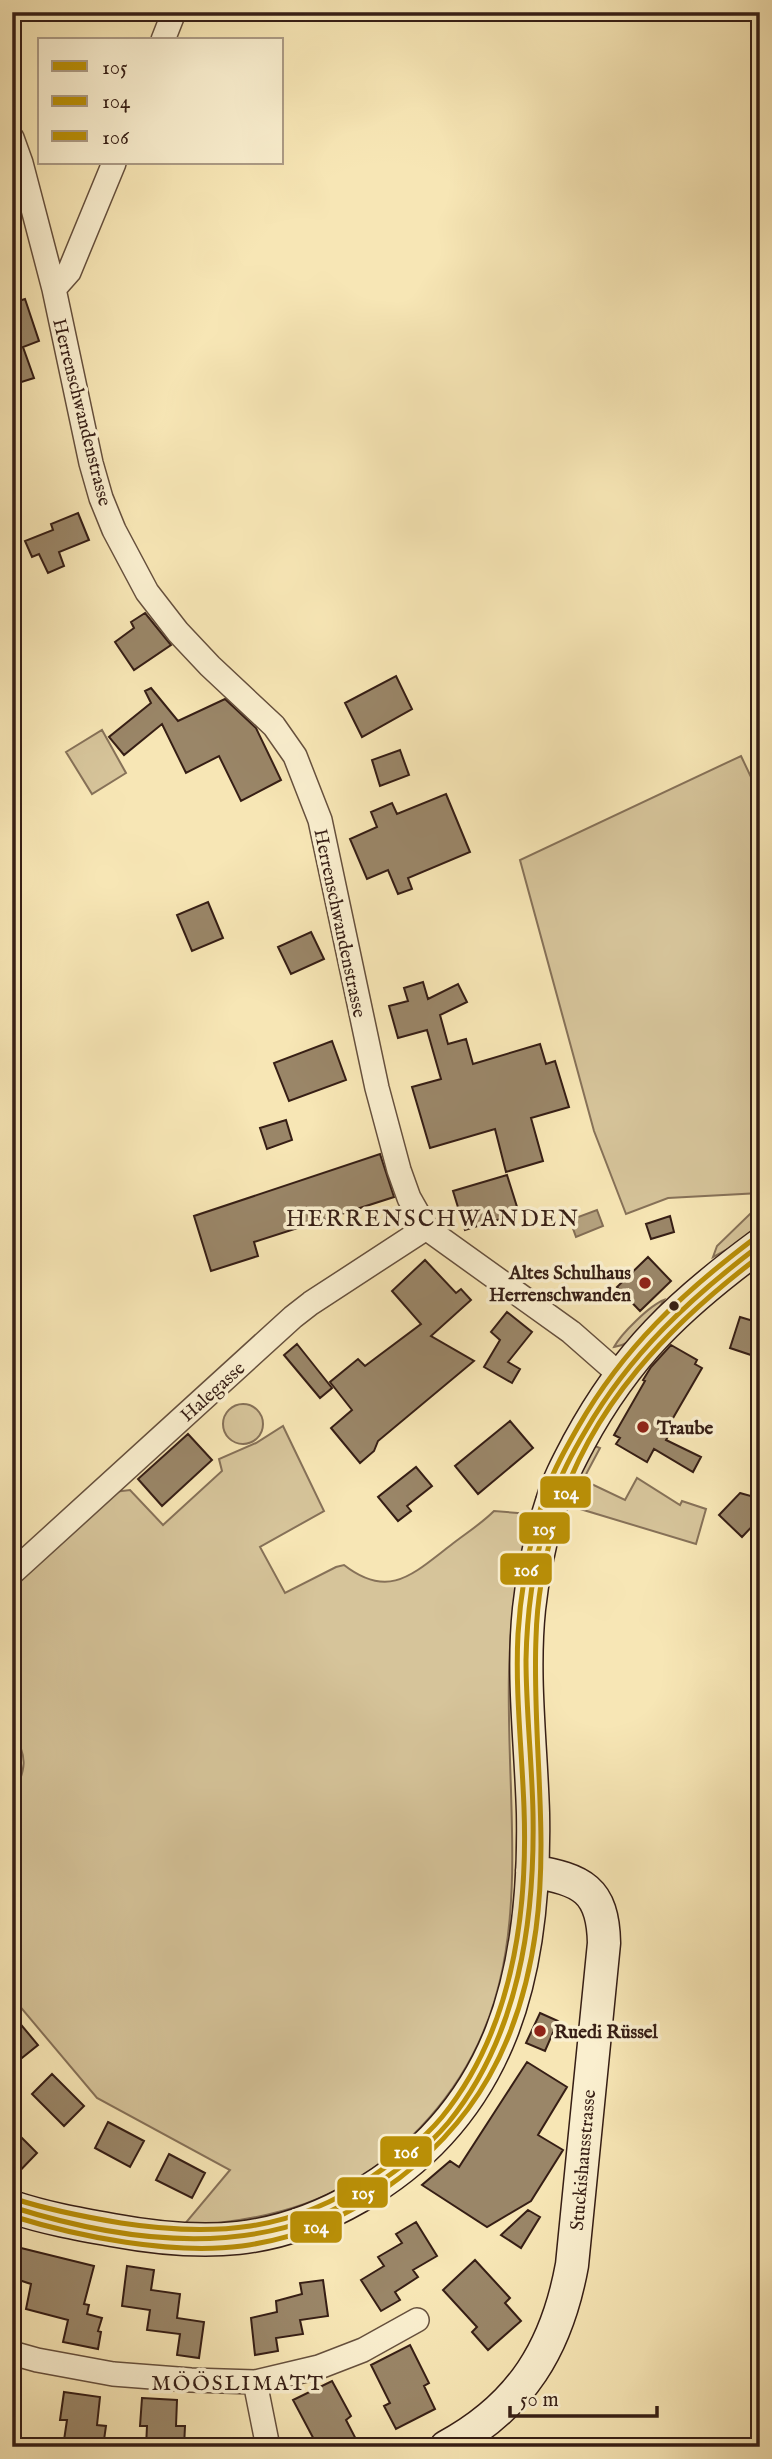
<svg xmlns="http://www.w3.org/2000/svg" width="772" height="2459" font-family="'IM FELL English',serif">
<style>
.green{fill:#d6c49a;stroke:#867158;stroke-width:2}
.water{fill:#b5a27f;stroke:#826d55;stroke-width:2}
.building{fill:#9a8668;stroke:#361e15;stroke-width:2}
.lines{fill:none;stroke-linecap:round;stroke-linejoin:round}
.street-casing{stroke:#66503d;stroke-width:26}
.secondary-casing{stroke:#361e15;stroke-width:35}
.street{stroke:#faefcf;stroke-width:23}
.secondary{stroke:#faefcf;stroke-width:32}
.bus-1-casing{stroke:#faefcf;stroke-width:10}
.bus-2-casing{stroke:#faefcf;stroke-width:10}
.bus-3-casing{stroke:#faefcf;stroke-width:10}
.bus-1{stroke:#b98f07;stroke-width:5}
.bus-2{stroke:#b98f07;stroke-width:5}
.bus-3{stroke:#b98f07;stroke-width:5}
.poi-dot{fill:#8f2418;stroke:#faefcf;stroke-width:2.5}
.bus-dot{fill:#361e15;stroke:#faefcf;stroke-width:2.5}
.labels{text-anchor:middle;stroke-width:7;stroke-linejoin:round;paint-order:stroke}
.street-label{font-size:19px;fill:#361e15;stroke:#faefcf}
.poi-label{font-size:19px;font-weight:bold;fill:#361e15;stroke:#faefcf;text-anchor:start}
.neighbourhood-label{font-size:21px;letter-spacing:2px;fill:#361e15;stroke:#faefcf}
.quarter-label{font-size:23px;letter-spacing:2px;fill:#361e15;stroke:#faefcf}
.line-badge{stroke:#faefcf;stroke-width:2.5}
.badge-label{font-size:19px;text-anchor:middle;font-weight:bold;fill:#fff}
</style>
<rect width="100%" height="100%" fill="#f7e6b5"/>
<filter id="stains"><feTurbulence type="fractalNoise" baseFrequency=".00286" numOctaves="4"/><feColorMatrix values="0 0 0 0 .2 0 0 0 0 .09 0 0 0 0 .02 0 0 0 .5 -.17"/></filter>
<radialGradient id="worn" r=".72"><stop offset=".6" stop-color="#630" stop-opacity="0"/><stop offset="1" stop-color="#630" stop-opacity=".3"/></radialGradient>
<path class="green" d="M102,730L126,773L92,794L66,752Z
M741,756L760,796V1193L668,1198L626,1214L594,1131L520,860Z
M760,1208V1231L713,1257L717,1246L753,1211Z
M664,1300C653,1318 636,1345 614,1347C621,1334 650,1305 664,1300Z
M223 1424a20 20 0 1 1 40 0a20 20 0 1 1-40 0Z
M283,1426L324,1511L260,1547L285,1593L336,1567L344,1565C389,1600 413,1574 451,1545C465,1534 481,1524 494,1511L530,1514C518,1567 510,1618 509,1672C505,1842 548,2004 410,2138C345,2201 271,2221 183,2226L230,2170L97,2098L12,1997V1798C26,1768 29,1759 12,1729V1584L114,1492L130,1490L163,1525L222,1471L219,1459L256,1443Z
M592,1445L600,1448L583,1480L625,1500L637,1478L680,1505L682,1501L706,1509L696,1544L567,1505Z"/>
<path class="water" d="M597,1210L603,1226L576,1237L570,1220Z"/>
<path class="building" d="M25,299L39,341L23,347L34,378L12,385V303Z
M78,513L89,540L59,552L64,566L48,573L39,554L32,557L25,541L53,530L51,524Z
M145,613L171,645L134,670L115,642L134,628L131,622Z
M396,676L412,709L362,737L345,703Z
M151,688L178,721L225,699L256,728L281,780L241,801L219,756L186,773L162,724L124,755L109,737L151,703L145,691Z
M400,750L409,775L380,786L372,760Z
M446,794L470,852L408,878L412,889L398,894L388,870L367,879L350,839L377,827L371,812L392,803L397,814Z
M208,902L223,938L192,951L177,915Z
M311,932L324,959L291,974L278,947Z
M423,982L428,999L458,984L467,1002L440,1015L448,1044L466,1039L473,1064L540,1044L546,1064L555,1061L569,1107L531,1118L543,1161L506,1172L495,1129L430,1148L412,1087L441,1079L427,1030L398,1038L389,1006L408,1001L404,988Z
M332,1041L346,1080L289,1101L274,1063Z
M286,1120L292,1140L267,1149L260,1128Z
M380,1154L394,1197L254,1242L258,1256L211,1271L194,1216Z
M507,1175L518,1210L509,1212L510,1216L465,1230L453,1191Z
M670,1216L674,1232L651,1239L646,1224Z
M648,1257L671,1281L640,1311L617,1287Z
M425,1260L456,1293L461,1289L471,1300L431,1336L474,1361L378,1441L374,1451L360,1463L331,1428L352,1410L330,1382L358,1359L365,1366L421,1324L392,1291Z
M507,1312L532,1332L508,1362L520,1369L512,1383L484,1367L500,1340L491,1332Z
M740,1317L760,1323V1358L730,1348Z
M297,1344L332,1388L320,1398L284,1355Z
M671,1345L697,1360L695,1364L702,1368L669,1425L673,1428L666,1440L701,1457L693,1472L654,1449L647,1462L616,1444L620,1438L614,1435L645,1381L643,1380L651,1367Z
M510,1421L533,1448L478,1494L455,1466Z
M188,1434L212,1460L162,1506L138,1479Z
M416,1467L432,1486L407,1506L411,1511L398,1521L378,1497Z
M740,1493L758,1498L760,1503V1518L742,1537L719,1515Z
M540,2013L558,2021L545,2051L526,2043Z
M12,2014L38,2045L12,2066Z
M527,2062L567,2087L538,2135L563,2150L531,2201L487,2227L422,2185L450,2161L459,2167Z
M52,2074L84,2106L64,2126L32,2094Z
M108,2122L144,2141L130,2167L95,2148Z
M12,2128L37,2153L12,2179Z
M169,2154L205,2173L192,2198L156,2180Z
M528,2210L540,2217L521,2248L501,2235Z
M416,2222L437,2256L413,2270L418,2277L395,2292L400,2300L381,2311L361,2280L384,2266L378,2257L402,2243L396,2234Z
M21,2248L94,2266L84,2304L89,2305L87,2314L102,2318L98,2331L101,2332L98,2349L63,2342L68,2320L26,2309L31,2284L13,2278Z
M475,2260L510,2298L505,2303L521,2321L488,2350L472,2332L477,2327L443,2290Z
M127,2266L154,2270L151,2290L180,2294L177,2318L204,2322L199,2358L177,2355L180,2334L147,2330L150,2310L122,2306Z
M323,2280L328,2316L300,2320L303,2334L276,2338L278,2351L255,2355L251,2318L277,2312L276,2301L302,2294L300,2283Z
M410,2345L429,2383L424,2386L435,2409L396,2429L384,2406L390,2403L371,2365Z
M332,2381L351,2416L346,2420L360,2447H318L293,2400Z
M64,2392L100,2397L97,2425L106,2426L103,2447H63L67,2420H60Z
M142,2398L177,2400L176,2426H185L184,2447H146L147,2426H140Z"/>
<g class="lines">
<defs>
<path id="street" d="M163,40L174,12
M12,138L21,163L54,289L91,463L101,498L114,530L147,592L178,632L210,666L274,726L295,756L320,820L377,1088L399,1170L409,1198L426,1228L571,1332L620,1375
M54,289L69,272L114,163
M12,1573L293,1317L311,1303L426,1228
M12,2353L37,2360L113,2374L191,2380L255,2382L319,2367L363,2350L417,2320
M255,2382L268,2447"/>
<path id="secondary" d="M12,2207C45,2218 78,2224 112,2230C204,2247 275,2245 358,2197C504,2113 536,1970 533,1813C531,1745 522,1676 529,1609C533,1572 541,1536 552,1502C558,1481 569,1461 579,1442C627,1353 680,1304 760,1245
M446,2447C522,2406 557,2347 572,2265L604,1943C603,1889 582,1880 532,1871"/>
</defs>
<use href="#street" class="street-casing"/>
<use href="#secondary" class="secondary-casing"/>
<use href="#street" class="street"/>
<use href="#secondary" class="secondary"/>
<defs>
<path id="bus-1" d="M12,2207C129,2244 265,2261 371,2188C399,2169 426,2149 448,2123C519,2036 535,1921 533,1813C532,1762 526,1711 526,1660C527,1604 536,1548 554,1495C562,1472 574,1450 586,1430C630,1354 690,1298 760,1245"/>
<path id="bus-2" d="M12,2216C79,2237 172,2255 242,2246C294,2239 341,2220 383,2190C476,2126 521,2040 536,1929C549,1832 532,1735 536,1638C537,1596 545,1555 557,1516C590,1406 671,1323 760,1256"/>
<path id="bus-3" d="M15,2199C49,2210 85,2217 121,2223C212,2237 292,2232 370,2178C396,2160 422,2141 442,2117C512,2031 528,1915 524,1808C522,1750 515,1692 518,1634C521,1586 530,1538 546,1492C554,1469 566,1448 578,1427C624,1347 682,1293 755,1238"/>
</defs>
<use href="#bus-1" class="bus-1-casing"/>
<use href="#bus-2" class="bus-2-casing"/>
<use href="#bus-3" class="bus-3-casing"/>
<use href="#bus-1" class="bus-1"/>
<use href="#bus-2" class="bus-2"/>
<use href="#bus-3" class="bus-3"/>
</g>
<g class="poi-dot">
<circle cx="645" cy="1283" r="7"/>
<circle cx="643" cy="1427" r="7"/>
<circle cx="540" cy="2031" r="7"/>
</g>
<circle class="bus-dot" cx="674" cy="1306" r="6"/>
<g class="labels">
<g class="street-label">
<text transform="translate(83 412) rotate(76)" y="7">Herrenschwandenstrasse</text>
<text transform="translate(341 923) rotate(78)" y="7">Herrenschwandenstrasse</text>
<text transform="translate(212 1391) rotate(-42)" y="7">Halegasse</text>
<text transform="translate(582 2160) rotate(-85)" y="7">Stuckishausstrasse</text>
</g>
<g class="poi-label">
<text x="631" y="1279" text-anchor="end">Altes Schulhaus<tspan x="631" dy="22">Herrenschwanden</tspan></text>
<text x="657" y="1434">Traube</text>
<text x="554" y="2038">Ruedi Rüssel</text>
</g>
<g class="neighbourhood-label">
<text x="238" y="2390">MÖÖSLIMATT</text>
</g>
<g class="quarter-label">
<text x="433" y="1226">HERRENSCHWANDEN</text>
</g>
</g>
<g class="line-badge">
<rect x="539" y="1475" width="53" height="34" rx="7" fill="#b98f07"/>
<rect x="518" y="1511" width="53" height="34" rx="7" fill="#b98f07"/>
<rect x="499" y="1552" width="54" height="34" rx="7" fill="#b98f07"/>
<rect x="379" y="2135" width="54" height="33" rx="7" fill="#b98f07"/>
<rect x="336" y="2176" width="53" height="33" rx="7" fill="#b98f07"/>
<rect x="289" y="2210" width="54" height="34" rx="7" fill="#b98f07"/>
</g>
<g class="badge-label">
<text x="566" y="1499">104</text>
<text x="544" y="1535">105</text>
<text x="526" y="1576">106</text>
<text x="406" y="2158">106</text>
<text x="363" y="2199">105</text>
<text x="316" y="2233">104</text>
</g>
<rect width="772" height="2459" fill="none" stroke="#f7e6b5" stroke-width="42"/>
<rect x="14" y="14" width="744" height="2431" fill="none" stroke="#361e15" stroke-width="3.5"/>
<rect x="21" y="21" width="730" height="2417" fill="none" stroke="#361e15" stroke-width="2"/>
<rect x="38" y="38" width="245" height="126" fill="#faefcf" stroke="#ac9b85" stroke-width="2"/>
<rect x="52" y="61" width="35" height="10" fill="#b98f07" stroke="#ac9b85" stroke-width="2"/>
<text x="102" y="74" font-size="21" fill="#361e15">105</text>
<rect x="52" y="96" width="35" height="10" fill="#b98f07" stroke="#ac9b85" stroke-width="2"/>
<text x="102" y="108" font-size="21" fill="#361e15">104</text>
<rect x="52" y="131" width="35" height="10" fill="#b98f07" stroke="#ac9b85" stroke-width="2"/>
<text x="102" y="144" font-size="21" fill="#361e15">106</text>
<path d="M510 2406v10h147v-10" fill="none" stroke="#361e15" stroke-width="3.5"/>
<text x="520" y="2406" font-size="21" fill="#361e15" stroke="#faefcf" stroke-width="5" paint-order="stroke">50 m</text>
<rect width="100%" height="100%" filter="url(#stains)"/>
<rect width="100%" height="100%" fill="url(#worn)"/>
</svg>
